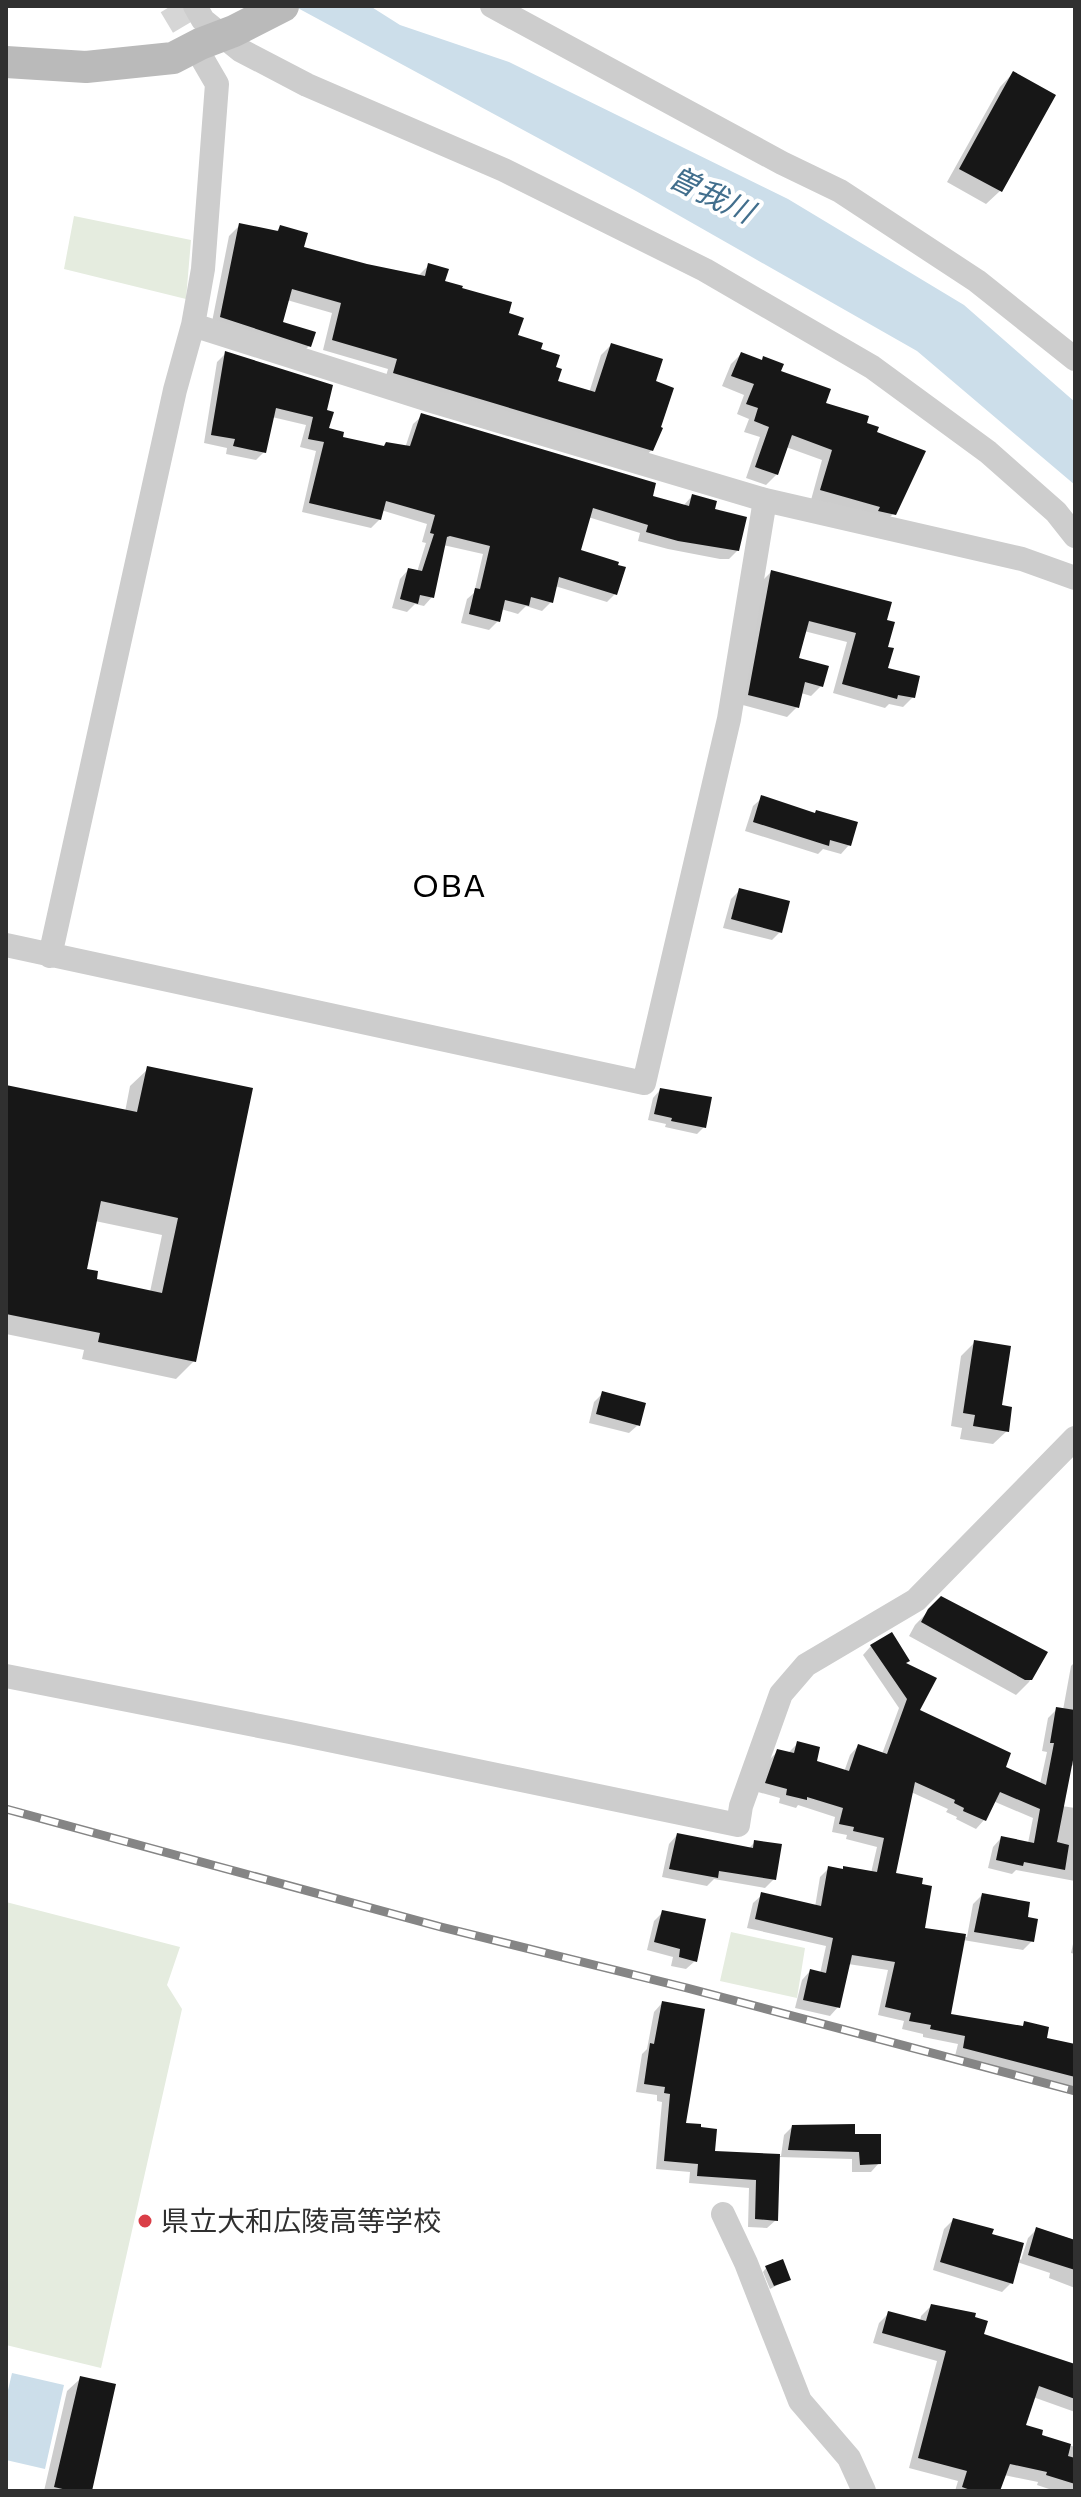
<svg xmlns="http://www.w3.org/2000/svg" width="1081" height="2497" font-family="Commissioner,'Noto Sans JP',sans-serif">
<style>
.green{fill:#e5ecdf}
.water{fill:#ccdeea}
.shadow{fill:#0003;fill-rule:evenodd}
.building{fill:#171717;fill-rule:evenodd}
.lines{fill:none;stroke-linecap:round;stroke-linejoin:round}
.street-tunnel{stroke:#d6d6d6;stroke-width:24;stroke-dasharray:24 12;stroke-linecap:butt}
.street{stroke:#cdcdcd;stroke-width:24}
.secondary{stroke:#bababa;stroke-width:32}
.rail-casing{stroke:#858585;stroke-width:9}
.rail{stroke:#fff;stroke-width:6;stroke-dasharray:18;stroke-linecap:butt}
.poi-dot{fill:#da3e47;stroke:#fff;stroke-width:3}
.labels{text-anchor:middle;stroke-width:8;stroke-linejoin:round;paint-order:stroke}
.poi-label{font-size:28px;fill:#303030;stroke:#fff;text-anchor:start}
.water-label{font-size:30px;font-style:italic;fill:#426f8d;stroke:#fff}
.quarter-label{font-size:32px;letter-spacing:2px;fill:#000;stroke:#fff}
</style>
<rect width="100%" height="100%" fill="#fff"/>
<path class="green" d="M74,216L191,240L186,299L64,269Z
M6,1902L180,1947L167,1985L182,2009L101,2368L6,2345Z
M731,1932L805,1948L797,1998L720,1981Z"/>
<path class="water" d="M294,6H370L400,25L509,62L788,199L964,305L1075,402V485L917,351L636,191Z
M12,2373L64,2385L45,2469L6,2460V2399Z"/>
<path class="shadow" d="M1013,73L1053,96L1000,191L986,204L947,182L1000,87Z
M239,226L275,233L280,227L302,248L366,266L419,275L429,265L443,283L507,314L516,336L539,350L554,368L556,382L589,393L601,355L611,345L653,383L652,450L641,460L384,383L388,369L323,350L332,313L287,300L280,323L309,346L299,356L211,327L229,236Z
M226,353L324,411L327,429L341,438L383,448H405L413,424L422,416L650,497L684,505L692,496L713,511L738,550L729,559H720L668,549L638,541L640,533L588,517L579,551L615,594L607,602L555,586L551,602L542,611L526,606L518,614L501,609L498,621L489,630L461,623L467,599L474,593L483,554L443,545L432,597L424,606L415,604L407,612L392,608L400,579L408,570L417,572L426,543L422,542L427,524L381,510L380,519L371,528L302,512L316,451L300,447L306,425L272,417L264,452L256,460L226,454L227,448L204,443L217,362Z
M741,354L778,372L823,404L864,425L894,513L883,524L811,500L822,460L786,447L777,474L766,485L746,478L760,437L744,432L749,419L737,414L744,395L722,386L731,364Z
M771,572L885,622L886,670L913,697L903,707L889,704L885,708L833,693L847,642L804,631L797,659L821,686L811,696L801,693L797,707L787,717L739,704L761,582Z
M762,798L849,845L841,854L823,849L818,854L745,831L753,806Z
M739,891L780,932L772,940L723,928L731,899Z
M148,1069L250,1090L194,1361L176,1379L82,1359L84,1350L6,1334V1087L125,1112L130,1086ZM95,1221L162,1235L150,1292L94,1281L85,1270Z
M660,1090L704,1127L697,1134L665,1127L666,1124L648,1120L653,1098Z
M974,1343L1000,1407L1007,1431L993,1444L960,1439L962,1428L951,1426L961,1356Z
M603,1393L638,1425L629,1433L589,1423L594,1402Z
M941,1598L1045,1653L1029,1682L1016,1695L909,1636L915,1625Z
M871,1646L904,1664L917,1711L1003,1768L1040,1784L1047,1752L1042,1751L1048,1718L1057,1709L1063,1710L1071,1666L1075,1662V1766L1070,1765L1062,1806L1075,1808V1881L1016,1870L1012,1874L988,1868L993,1847L1001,1838L1028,1843L1033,1818L993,1801L984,1820L976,1829L956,1819L957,1817L946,1812L948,1809L911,1792L894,1874L922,1930L967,1937L973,1904L982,1895L1025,1919L1032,1941L1023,1950L963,1940L949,2016L1021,2027L1025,2024L1045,2039L1075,2046L1074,2088L955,2056L958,2044L923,2037V2034L902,2029L904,2021L878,2015L888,1970L848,1964L838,2007L830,2016L795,2008L802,1980L810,1971L820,1974L826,1946L747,1928L753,1903L762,1895L815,1907L820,1877L829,1868L841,1870L844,1868L871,1873L877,1847L846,1839L847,1835L832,1832L835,1817L798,1805L796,1808L779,1803L780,1798L758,1792L769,1760L778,1751L789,1752L798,1743L814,1762L844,1772L850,1755L858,1746L882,1754L899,1708L863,1655Z
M677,1835L748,1849L755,1842L774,1879L765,1888L714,1879L707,1886L662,1877L669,1844Z
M663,1912L695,1961L686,1969L671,1966L673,1957L647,1950L654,1921Z
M1075,1935V1954L1071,1953Z
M662,2003L684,2124L713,2153L781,2156L784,2135L792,2127L853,2136L879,2163L871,2172H852V2159L778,2157L776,2220L767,2228L748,2227L749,2188L689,2183L690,2172L656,2169L662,2102L657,2101V2095L636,2092L642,2054L647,2049L654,2012Z
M953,2220L990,2236L1021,2260L1028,2238L1037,2229L1075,2240V2288L1049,2278L1050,2273L1017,2262L1011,2283L1002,2292L933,2270L944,2229Z
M766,2268L789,2279L770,2289L763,2272Z
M931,2306L982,2336L1074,2366L1075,2363V2412L1033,2397L1023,2426L1039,2436L1075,2447V2491H1055L1037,2485L1038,2482L1004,2475L998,2491H955L958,2481L909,2468L937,2361L873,2343L879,2323L889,2313L920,2322L921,2316Z
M81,2378L90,2491H44L67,2391Z"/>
<path class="building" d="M1013,71L1056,95L1002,192L959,169Z
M239,223L278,231L280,225L308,233L304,247L367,264L425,276L428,263L449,269L445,281L463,286L462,288L512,302L509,313L524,318L518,335L543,343L541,349L560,355L556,367L562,369L558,381L595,392L611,343L663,359L656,381L674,388L661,427L663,428L653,451L393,373L397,359L332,340L341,303L292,289L283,322L316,332L311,347L220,317Z
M225,351L333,385L327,410L334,412L329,428L344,432L343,437L384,446L386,442L410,446L421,413L656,483L653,496L689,506L692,494L717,501L715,509L747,517L739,551L678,541L646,532L648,525L593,508L581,550L619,562L618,565L626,567L617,595L559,577L553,603L531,597L529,606L505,600L500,622L469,614L475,588L480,589L490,546L450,536L447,537L434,598L420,595L418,604L400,599L408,568L422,571L434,534L430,533L435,515L386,501L381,520L309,503L324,442L308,439L313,417L276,408L266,453L233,446L235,439L211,435Z
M741,352L762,360L763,356L784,364L781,371L831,389L826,403L869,416L867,423L879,427L877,432L926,451L896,515L878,511L880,507L820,490L832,450L792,435L778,475L755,467L769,427L754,421L758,408L746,404L754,384L731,376Z
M771,570L892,602L887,620L895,622L888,647L894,648L888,668L920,676L915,698L898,695L897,699L842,684L856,633L809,621L799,658L829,666L823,687L805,682L799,708L748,695Z
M761,795L815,813L816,810L858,822L851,846L830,840L829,846L753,822Z
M739,888L790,901L782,933L731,919Z
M147,1066L253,1088L196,1362L98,1342L100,1333L6,1314V1085L137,1112ZM101,1201L178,1218L162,1293L97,1279L98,1271L87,1269Z
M660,1088L712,1097L706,1128L671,1121L672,1118L654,1114Z
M974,1340L1011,1346L1002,1405L1012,1407L1009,1432L973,1426L975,1415L963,1413Z
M602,1391L646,1403L640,1426L596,1414Z
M941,1596L1048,1652L1032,1680H1025L921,1622L928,1609Z
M892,1632L910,1661L906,1663L937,1678L920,1710L1011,1753L1006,1767L1046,1785L1054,1743H1050L1056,1707L1075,1710L1074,1755L1057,1842L1069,1845L1065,1870L1024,1862L1023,1866L996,1860L1001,1836L1034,1843L1040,1809L1000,1792L986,1821L963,1811L964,1808L954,1803L955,1800L915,1782L896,1873L923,1878L922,1884L932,1886L925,1928L966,1934L951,2014L1023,2026L1024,2021L1049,2027L1047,2038L1075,2044V2077L963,2048L965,2036L930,2029L931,2025L909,2021L911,2013L885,2007L895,1962L852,1955L840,2008L803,2000L810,1969L826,1973L833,1938L755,1919L761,1892L821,1906L828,1866L843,1869V1866L877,1872L884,1838L853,1831L854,1827L839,1824L843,1808L807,1797V1800L786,1795L787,1789L765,1783L777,1749L794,1753L797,1741L820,1747L817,1761L849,1771L858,1744L887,1754L907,1699L870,1645Z
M677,1833L753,1848L754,1840L782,1844L776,1880L719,1871L718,1878L669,1869Z
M982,1893L1030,1902L1028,1917L1038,1919L1034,1942L974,1932Z
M662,1910L706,1919L697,1962L679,1957L680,1949L654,1942Z
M662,2001L705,2009L686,2123L701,2124V2127L717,2129L715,2151L780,2154L778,2221L755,2219L756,2180L697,2176L698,2164L664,2161L670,2094L664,2093L665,2087L644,2084L650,2043L654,2044Z
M855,2124V2134H881V2164L860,2165L859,2152L788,2150L792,2125Z
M953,2218L994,2229L992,2234L1024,2243L1013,2284L940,2262Z
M1036,2227L1075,2240V2270L1028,2255Z
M783,2259L791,2280L774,2286L765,2266Z
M931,2304L976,2313L975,2317L988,2321L984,2334L1075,2364V2399L1039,2386L1026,2425L1043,2430L1042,2435L1071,2444L1068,2456L1075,2458V2484L1046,2475L1047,2472L1010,2464L1000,2491H973L962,2487L967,2471L918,2458L946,2351L882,2333L888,2311L926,2321Z
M80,2376L116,2384L92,2491H71L54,2487Z"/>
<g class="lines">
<path class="street-tunnel" d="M171,6L199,53"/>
<path class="street" d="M195,6L203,20L240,50L307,85L504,170L705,270L872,367L988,452L1056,512L1075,536
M492,6L782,163L840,191L977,281L1075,359
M193,325L432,401L765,500L1022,559L1075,578
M6,945L644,1083L729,719L765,500
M50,956L175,390L193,325L203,269L217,84L199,53
M6,1676L290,1732L738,1825L741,1806L781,1694L806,1665L916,1600L1075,1438
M723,2214L746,2263L800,2401L849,2458L864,2491"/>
<path class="secondary" d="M6,62L86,67L173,58L200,44L234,31L283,6"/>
<defs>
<path id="rail" d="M6,1809L441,1927L687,1988L1075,2091"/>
</defs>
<use href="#rail" class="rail-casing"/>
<use href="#rail" class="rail"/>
</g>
<circle class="poi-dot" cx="145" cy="2221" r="8"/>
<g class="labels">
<g class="poi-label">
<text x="161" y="2231">県立大和広陵高等学校</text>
</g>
<g class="water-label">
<text transform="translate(711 195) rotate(26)" y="10">曽我川</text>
</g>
<g class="quarter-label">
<text x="450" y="897">OBA</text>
</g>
</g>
<rect width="1081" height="2497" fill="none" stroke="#303030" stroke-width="16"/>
</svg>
